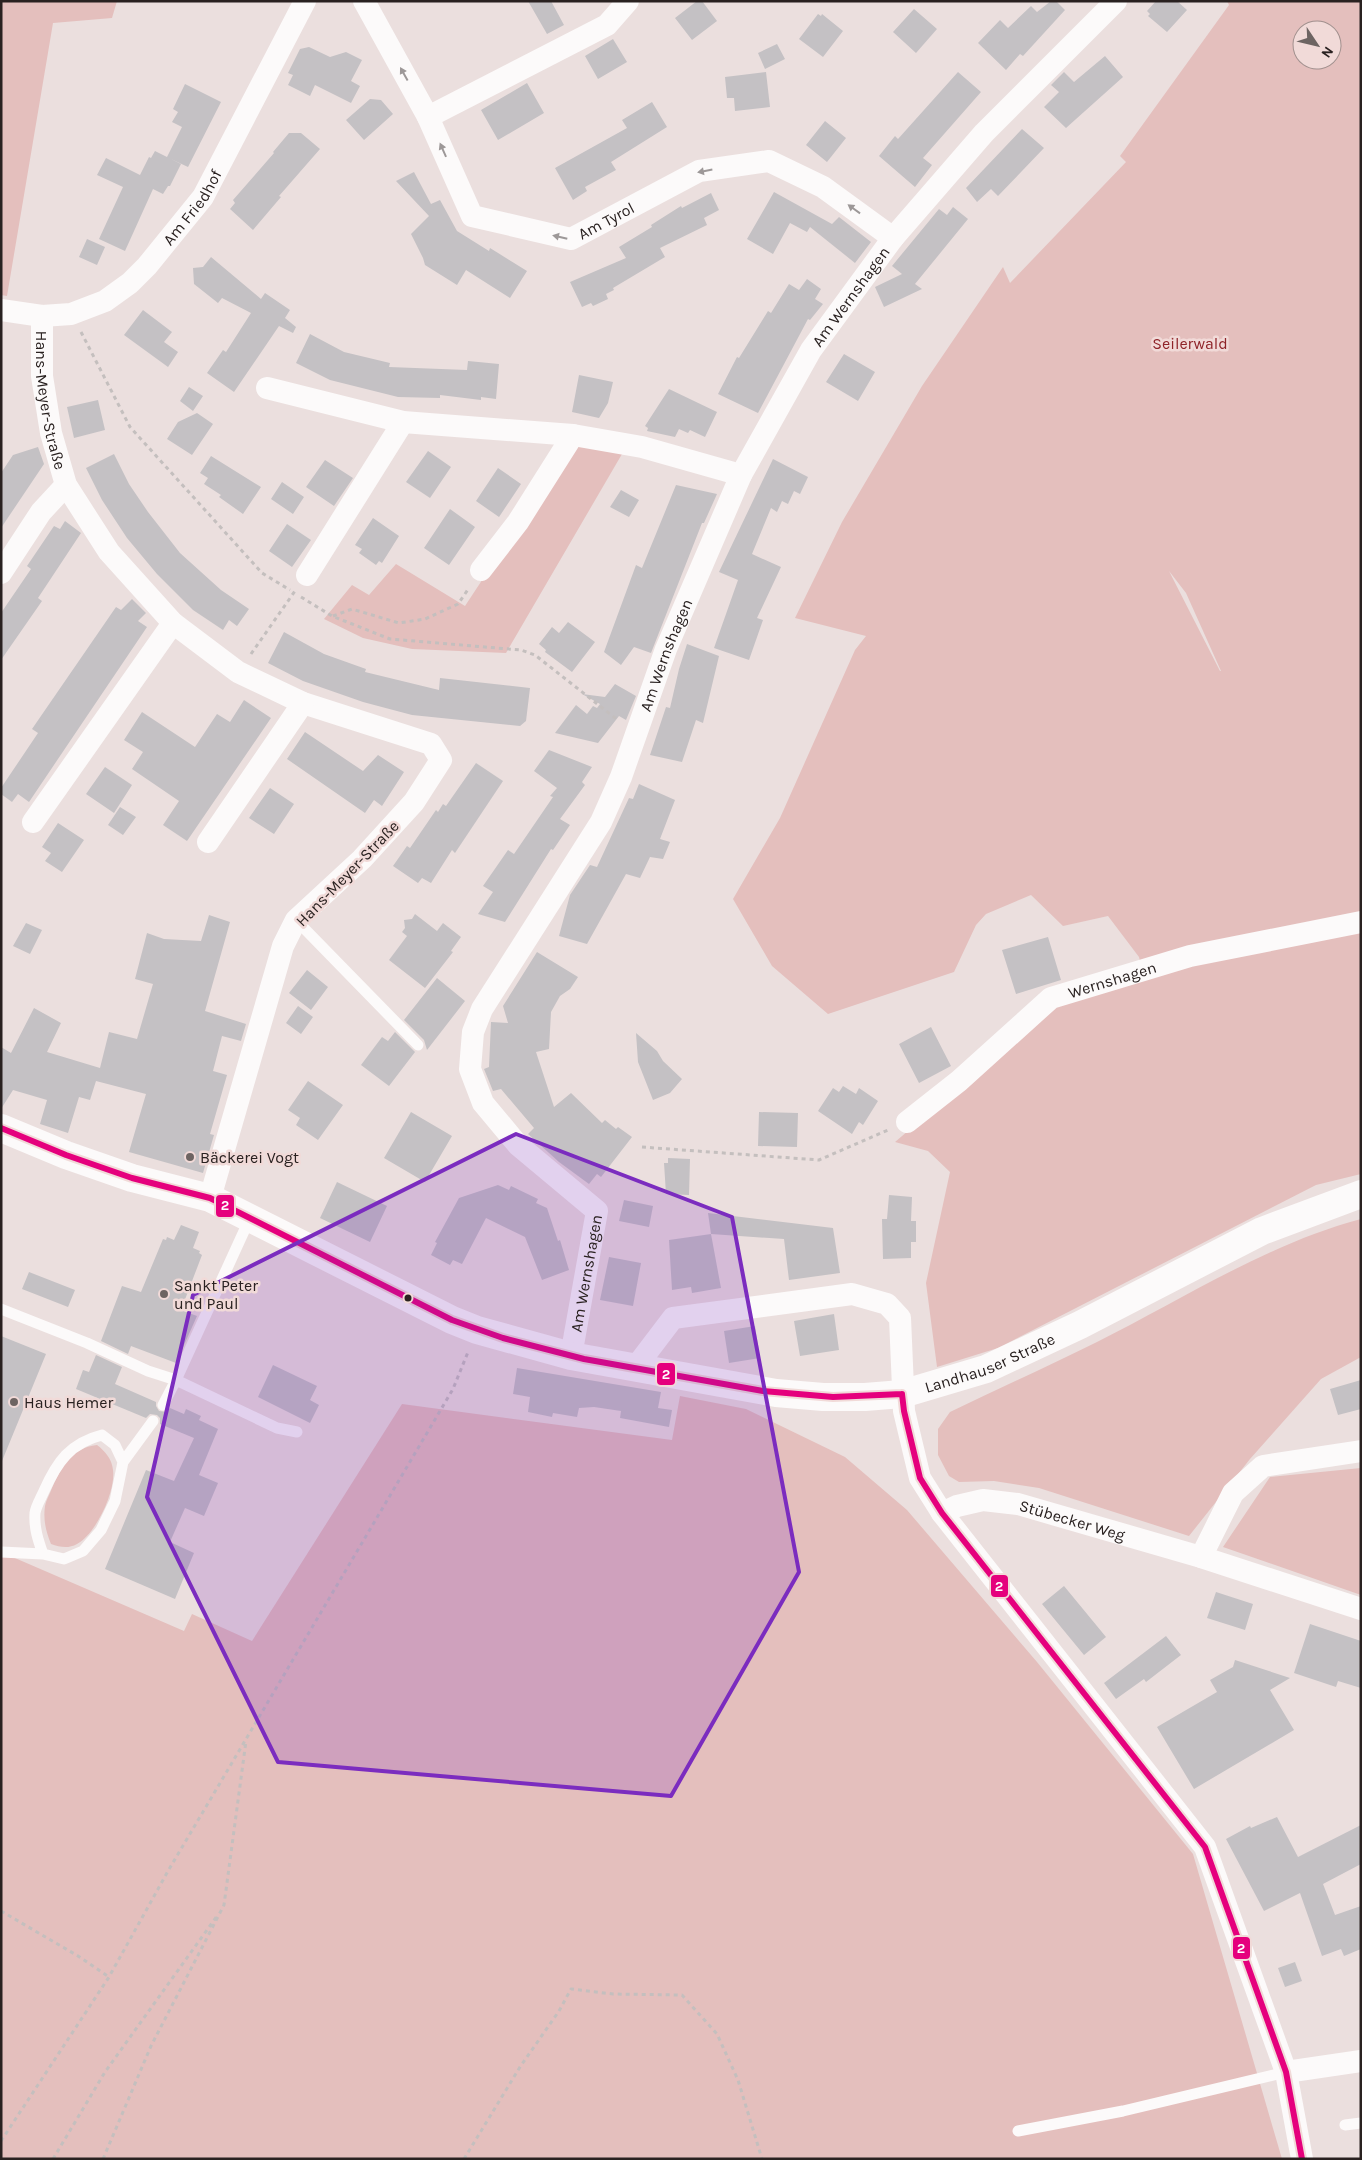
<svg xmlns="http://www.w3.org/2000/svg" width="1362" height="2160" font-family="Karla,sans-serif">
<style>
.green{fill:#e4bfbd;fill-rule:evenodd}
.building{fill:#c4c1c4}
.lines{fill:none;stroke-linecap:round;stroke-linejoin:round}
.path{stroke:#c4bfbe;stroke-width:3;stroke-dasharray:4 4;stroke-linecap:butt}
.service{stroke:#fcfafa;stroke-width:11}
.minor{stroke:#fcfafa;stroke-width:22}
.tertiary{stroke:#fcfafa;stroke-width:28}
.bus-1-casing{stroke:#f1dad8;stroke-width:10}
.bus-1{stroke:#e5007d;stroke-width:6}
.oneway{fill:#9d9898}
.marked{fill:#7b2cbf;fill-opacity:0.2;stroke:#7b2cbf;stroke-width:4;stroke-linejoin:round}
.poi-dot{fill:#6d6462;stroke:#f1dad8;stroke-width:2}
.bus-dot{fill:#292120;stroke:#f1dad8;stroke-width:2}
.labels{text-anchor:middle;stroke-width:5;stroke-linejoin:round;paint-order:stroke}
.street-label{font-size:16px;fill:#292120;stroke:#f1dad8}
.park-label{font-size:16px;fill:#8f2429;stroke:#f1dad8}
.poi-label{font-size:16px;fill:#292120;stroke:#f1dad8;text-anchor:start}
.line-badge{stroke:#f1dad8;stroke-width:2}
.badge-label{font-size:14px;text-anchor:middle;font-weight:bold;fill:#fff}
</style>
<rect width="100%" height="100%" fill="#ebdfde"/>
<path class="green" d="M1,1H117L112,18L53,23L7,296L1,295Z
M1227,1H1361V1174L1316,1185L998,1348L937,1367L926,1283L950,1172L928,1151L895,1142L1058,1003L1144,978L1139,957L1108,916L1063,926L1031,895L986,914L976,925L954,972L828,1014L772,966L733,899L780,818L855,650L866,636L795,618L842,522L922,386L1003,267L1010,283L1126,162L1120,156L1229,5ZM1302,30H1332V60H1302ZM1169,571L1186,593L1221,671H1220Z
M573,442L622,454L506,653L412,649L363,638L324,619L352,585L369,595L396,564L465,606Z
M1361,1219V1357L1321,1379L1250,1459L1189,1536L1039,1488L994,1481L959,1482L949,1476L938,1455V1429L950,1412C999,1388 1049,1366 1097,1342C1183,1299 1267,1244 1361,1219Z
M680,1396L746,1409L845,1457L907,1510L1037,1662L1193,1854L1282,2159H1V1552L184,1631L192,1614L252,1641L402,1404L672,1440Z
M97,1445C105,1451 112,1459 113,1470C116,1491 96,1534 77,1544C68,1549 60,1547 51,1544C46,1532 43,1520 45,1506C46,1500 50,1494 52,1488C62,1466 71,1448 97,1445Z
M1361,1468V1595L1223,1547L1270,1477Z"/>
<path class="building" d="M528,1H551L564,25L547,34Z
M697,1H702L717,21L692,40L675,18Z
M1051,1H1056L1065,10L1023,56L1020,54L1006,70L978,43L1000,20L1008,28L1031,6L1037,12Z
M1156,1H1177L1187,10L1167,32L1148,16L1150,14L1147,11Z
M914,9L937,29L916,53L893,32Z
M818,14L821,16L822,14L843,31L823,57L799,39Z
M613,39L627,62L598,79L585,56Z
M777,44L785,59L765,69L758,53Z
M309,47L330,57L346,52L362,60L351,81L360,86L351,103L315,85L310,96L288,85L293,75L288,73L300,49Z
M1105,56L1123,77L1066,128L1044,107L1059,92L1051,85L1064,72L1074,82Z
M766,72L770,107L735,111L734,98H727L725,77Z
M958,72L981,92L923,158L932,165L915,187L879,156L895,136L898,139Z
M527,83L544,113L498,140L481,110Z
M185,84L221,102L188,167L171,159L181,164L170,186H168L163,194L153,189L125,251L99,239L123,187L97,175L106,158L140,175L149,157L151,158L155,151L167,157L182,127L172,122L178,112L173,109Z
M370,99L381,100L393,114L364,140L346,120Z
M652,102L667,127L611,162L616,170L585,187L587,191L573,200L555,168L627,128L622,120Z
M825,121L846,138L827,162L806,145Z
M1022,129L1044,148L998,196L991,189L977,202L966,188Z
M289,133H301L320,149L279,196L281,197L253,230L230,209L235,203L233,200L274,153L273,152Z
M414,172L431,204L440,200L457,231L489,251L490,248L527,271L510,298L466,270L457,285L425,265L423,258L411,234L429,216L396,181Z
M774,192L832,224L839,217L871,242L855,263L810,227L807,232L790,223L773,254L747,239Z
M711,193L719,210L704,218L707,225L660,248L665,257L613,288L614,290L606,294L608,299L593,306L591,303L582,307L570,282L626,258L619,247L652,227L651,225L681,206L682,208Z
M953,207L968,219L915,284L922,289L884,307L875,287L902,274L892,266L939,209L947,215Z
M87,239L105,247L97,265L79,257Z
M211,257L261,299L265,293L290,310L285,318L296,327L293,333L279,326L234,392L207,373L223,350L226,352L251,313L222,298L218,303L194,284L193,268L203,267Z
M807,279L821,289L815,299L823,304L810,320L808,319L758,413L718,394L737,357L739,358L768,311L771,313L789,284L799,290Z
M143,310L172,332L164,342L178,352L168,367L124,335Z
M310,334L344,352L390,363L389,367L467,370L468,361L499,364L496,399L481,397V400L440,395V398L398,397L330,380L296,363Z
M844,354L875,372L858,401L826,382Z
M579,375L613,382L608,403L599,418L572,412Z
M189,387L203,396L193,411L180,401Z
M669,389L717,412L705,437L690,430L688,433L679,429L675,437L647,431L648,428L645,426Z
M98,400L105,430L74,438L67,407Z
M197,413L213,424L192,455L167,439L178,422Z
M38,447L44,464L1,528V473L13,455Z
M428,451L451,467L430,498L406,482Z
M114,454L129,484L148,512L180,553L221,590L249,609L237,626L229,620L223,630L193,610L157,574L127,538L102,500L86,468Z
M211,456L261,487L243,514L219,497L221,495L204,484L208,478L200,473Z
M773,459L808,477L800,494L794,491L788,504L782,501L777,512L771,508L752,554L781,567L757,618L763,620L749,660L714,648L738,580L719,572Z
M325,460L353,478L334,506L306,487Z
M498,468L521,484L499,517L476,501Z
M282,482L304,497L293,514L271,499Z
M676,485L717,494L704,523H702L651,653L634,647L621,665L604,652L636,565L642,568Z
M621,490L639,500L629,517L610,507Z
M450,509L475,527L449,565L424,548Z
M373,518L399,536L382,563L379,561L376,565L359,553L362,549L355,545Z
M65,521L81,533L38,598L42,601L1,660V613L31,569L27,566L54,526L60,529Z
M287,524L311,540L292,567L269,551Z
M132,599L146,613L138,621L147,627L29,802L18,794L12,802L1,794V788L38,733L32,729L116,607L121,610Z
M568,622L595,642L572,672L545,652L546,650L539,644L552,627L559,633Z
M284,632L324,654L366,669L365,672L439,690L440,678L530,688L526,721L520,726L412,715L363,702L303,681L268,663Z
M687,644L719,656L703,723L696,720L682,762L650,755L666,707L670,708L679,669Z
M615,684L636,696L626,720L619,716L598,743L555,733L576,705L587,714L593,706L597,708L600,704L582,694L605,697Z
M244,700L271,718L187,841L163,825L179,801L132,769L143,752L124,740L142,712L195,747L217,714L230,722Z
M305,732L363,771L378,755L404,772L382,806L374,800L365,813L287,759Z
M549,750L592,767L582,782L585,785L560,819L570,825L553,850L551,849L505,922L478,914L493,892L483,886L508,850L514,854L553,797L550,796L557,788L534,771Z
M476,763L503,781L455,853L452,850L431,883L422,878L418,883L393,866L407,846L410,848L436,810L438,812L443,804L446,806Z
M105,767L132,785L114,813L86,794Z
M639,784L675,800L660,839L670,842L663,859L650,857L640,878L626,874L587,944L559,936L570,895L590,865L597,867L629,798L633,799Z
M270,788L294,804L274,834L249,818Z
M120,807L136,817L123,835L108,825Z
M58,823L84,840L62,872L45,861L51,853L42,847Z
M415,914L437,931L443,923L461,937L451,951L453,952L425,988L389,960L407,936L402,932L405,928L404,920L412,919Z
M209,915L230,922L205,1011L246,1024L241,1041L222,1036L213,1071L227,1075L210,1134L214,1135L203,1173L129,1152L146,1094L96,1081L90,1100L79,1097L68,1133L40,1124L47,1100L13,1090L1,1109V1047L11,1053L34,1008L61,1023L47,1052L100,1068L109,1032L137,1039L153,984L135,979L147,933L164,939L201,941Z
M26,923L42,930L30,954L13,946Z
M1048,937L1061,980L1016,994L1002,950Z
M537,952L578,977L570,989L560,996L551,1012L549,1049L536,1052L554,1107L571,1093L602,1123L605,1120L616,1129L618,1127L632,1137L601,1177L597,1174L589,1184L559,1162L528,1134L534,1128L501,1089L493,1091L484,1069L489,1067L491,1022L508,1023L503,1006Z
M307,970L328,987L311,1010L289,993Z
M437,978L465,1001L427,1050L424,1040L404,1020Z
M298,1006L313,1017L301,1034L286,1023Z
M931,1027L951,1066L919,1083L899,1044Z
M395,1032L415,1052L389,1086L361,1065L382,1037L388,1041Z
M636,1033L657,1051L663,1061L682,1079L670,1093L653,1100L638,1062Z
M308,1081L343,1105L318,1140L296,1125L300,1118L288,1110Z
M843,1086L856,1094L859,1088L878,1101L863,1125L859,1122L852,1134L818,1111L833,1088L839,1092Z
M411,1112L452,1136L425,1182L384,1158Z
M759,1112L798,1113L797,1147L758,1146Z
M668,1158L690,1159L689,1195L666,1194L664,1163H668Z
M337,1182L387,1206L370,1242L320,1218Z
M498,1185L509,1190L511,1186L538,1199L536,1203L547,1208L558,1241L560,1240L569,1270L542,1280L525,1237L486,1218L462,1264L453,1260L450,1265L431,1255L437,1243L435,1242L459,1198Z
M889,1195L912,1197L911,1221H916V1242H911V1258L883,1259L882,1219H887Z
M624,1200L653,1206L649,1227L619,1221Z
M708,1213L833,1228L840,1273L789,1280L784,1239L711,1234Z
M181,1225L199,1232L193,1248L200,1251L199,1253L202,1255L181,1310L197,1316L176,1363L131,1346L128,1354L101,1341L122,1286L141,1292L163,1239L166,1240L167,1237L174,1240Z
M711,1234L721,1288L692,1293L691,1287L672,1290L669,1240Z
M609,1257L641,1263L633,1306L600,1300Z
M29,1272L75,1290L68,1307L22,1289Z
M834,1314L839,1350L800,1356L794,1321Z
M755,1326L760,1358L729,1363L724,1331Z
M1,1336L46,1354L2,1461H1Z
M96,1355L122,1367L115,1384L156,1402V1406L159,1411L167,1412L170,1408L184,1414L186,1409L201,1416L199,1420L218,1429L199,1475L218,1483L204,1516L185,1508L170,1542L194,1553L175,1599L105,1569L146,1470L174,1481L194,1438L160,1424V1418L157,1415L150,1414L146,1418L76,1389L83,1370L89,1372Z
M273,1365L317,1386L310,1400L319,1405L310,1423L258,1397Z
M517,1368L661,1392L658,1408L672,1410L669,1427L620,1418L621,1411L594,1407L579,1408L577,1417L553,1413L552,1417L528,1412L530,1397L513,1394Z
M1361,1380V1409L1338,1415L1330,1389Z
M1064,1586L1106,1637L1084,1655L1042,1604Z
M1216,1592L1253,1604L1245,1630L1207,1618Z
M1310,1624L1361,1641V1688L1338,1681L1336,1687L1294,1673Z
M1166,1636L1181,1655L1146,1682L1144,1679L1116,1699L1104,1683Z
M1235,1660L1290,1678L1270,1690L1294,1730L1194,1789L1157,1727L1217,1692L1210,1680L1233,1667Z
M1277,1817L1298,1857L1361,1825V1864L1323,1884L1335,1915L1361,1906V1949L1344,1956L1341,1949L1322,1956L1300,1893L1264,1911L1226,1839L1250,1826L1251,1828Z
M1295,1962L1302,1981L1285,1987L1278,1968Z"/>
<g class="lines">
<path class="path" d="M81,332L130,427L262,573L290,590
M301,597L332,616L390,639L521,650L535,655L619,721
M333,616L352,609L399,623L425,619L458,604L469,588
M251,654L295,591
M642,1147L819,1160L888,1130
M1,1911L78,1956L109,1977
M1,2141L109,1977L168,1871L453,1389L468,1352
M53,2159L105,2072L217,1916
M103,2159L151,2046L224,1905L246,1741
M464,2159L520,2067L559,2011L571,1989L613,1994L682,1995L717,2034L738,2080L762,2159"/>
<path class="service" d="M296,920L418,1045
M1,1309L87,1343L148,1371L176,1380L277,1428L297,1432
M163,1405L176,1380L250,1218
M123,1462L153,1421
M1,1552L43,1554L64,1559L83,1551L101,1530L115,1501L123,1462L115,1445L102,1435C70,1443 57,1462 44,1491C41,1498 36,1506 35,1513C34,1528 38,1540 43,1554
M1345,2125L1361,2123
M1018,2131L1123,2111L1286,2072"/>
<g class="minor">
<path id="s1" d="M364,1L428,117L472,216L571,239L699,171L769,161L823,187L893,238"/>
<path d="M428,117L607,25L628,1"/>
<path id="s2" d="M1,310L42,316L71,314L105,301L130,283L147,266L203,197L305,1"/>
<path id="s3" d="M42,316V376L51,433L66,485L109,552L173,623L238,672L303,703L431,744L441,760L414,802L362,859L296,920L283,946L210,1198"/>
<path d="M267,388L403,422L573,435L642,447L741,475"/>
<path d="M481,570L518,522L573,435"/>
<path d="M1,573L41,512L66,485"/>
<path d="M307,575L403,422"/>
<path d="M33,822L173,623"/>
<path d="M208,842L303,703"/>
<path id="s4" d="M907,1122L959,1081L1051,998L1190,956L1361,922"/>
<path id="s5" d="M571,1356L597,1211L518,1145L483,1103L470,1069L473,1032L482,1009L601,822L621,777L666,649L741,475L811,350L893,238L984,133L1116,1"/>
<path d="M635,1368L673,1318L852,1294L887,1304L900,1318L904,1411L920,1478L942,1513L1205,1847L1286,2072L1302,2159"/>
<path id="s6" d="M942,1513L957,1506L983,1500L1018,1504L1201,1557L1361,1609"/>
<path d="M1201,1557L1233,1493L1263,1466L1361,1451"/>
<path d="M1286,2072L1361,2061"/>
</g>
<path class="tertiary" id="s7" d="M1,1128L66,1155L132,1178L210,1198L452,1320L477,1330L571,1356L776,1393L823,1397H865L902,1394L986,1369L1080,1325L1262,1231L1361,1194"/>
<defs>
<path id="bus-1" d="M1,1128L66,1155L132,1178L210,1198L452,1320L503,1338L584,1359L763,1391L833,1397L902,1394
M902,1394L904,1411L920,1478L942,1513L1205,1847L1286,2072L1302,2159"/>
</defs>
<use href="#bus-1" class="bus-1-casing"/>
<use href="#bus-1" class="bus-1"/>
</g>
<defs><path id="oneway-solid" d="M-6-.8H1V-3.2L6.5 0L1 3.2V.8H-6Z" transform="scale(1.25)"/></defs>
<g class="oneway">
<use href="#oneway-solid" transform="translate(404 74) rotate(-119)"/>
<use href="#oneway-solid" transform="translate(443 150) rotate(-114)"/>
<use href="#oneway-solid" transform="translate(705 171) rotate(169)"/>
<use href="#oneway-solid" transform="translate(854 209) rotate(-144)"/>
<use href="#oneway-solid" transform="translate(560 237) rotate(-167)"/>
</g>
<path class="marked" d="M516,1134L732,1217L799,1572L671,1796L278,1762L147,1497L193,1295Z"/>
<g class="poi-dot">
<circle cx="190" cy="1157" r="5"/>
<circle cx="164" cy="1294" r="5"/>
<circle cx="14" cy="1402" r="5"/>
</g>
<circle class="bus-dot" cx="408" cy="1298" r="4.5"/>
<g class="labels">
<g class="street-label">
<text dy="6" stroke="none"><textPath href="#s2" startOffset="236">Am Friedhof</textPath></text>
<text dy="6" stroke="none"><textPath href="#s1" startOffset="382">Am Tyrol</textPath></text>
<text dy="6" stroke="none"><textPath href="#s5" startOffset="1209">Am Wernshagen</textPath></text>
<text dy="6" stroke="none"><textPath href="#s3" startOffset="85">Hans-Meyer-Straße</textPath></text>
<text dy="6" stroke="none"><textPath href="#s5" startOffset="804">Am Wernshagen</textPath></text>
<text transform="translate(347 873) rotate(-46)" y="6">Hans-Meyer-Straße</text>
<text dy="6" stroke="none"><textPath href="#s4" startOffset="254">Wernshagen</textPath></text>
<text dy="6" stroke="none"><textPath href="#s5" startOffset="84">Am Wernshagen</textPath></text>
<text dy="6" stroke="none"><textPath href="#s7" startOffset="1044">Landhauser Straße</textPath></text>
<text dy="6" stroke="none"><textPath href="#s6" startOffset="135">Stübecker Weg</textPath></text>
</g>
<g class="park-label">
<text x="1190" y="349">Seilerwald</text>
</g>
<g class="poi-label">
<text x="200" y="1163">Bäckerei Vogt</text>
<text x="174" y="1291">Sankt Peter<tspan x="174" dy="18">und Paul</tspan></text>
<text x="24" y="1408">Haus Hemer</text>
</g>
</g>
<g class="line-badge">
<rect x="215" y="1194" width="20" height="24" rx="5" fill="#e5007d"/>
<rect x="656" y="1362" width="20" height="24" rx="5" fill="#e5007d"/>
<rect x="990" y="1574" width="19" height="24" rx="5" fill="#e5007d"/>
<rect x="1232" y="1936" width="19" height="24" rx="5" fill="#e5007d"/>
</g>
<g class="badge-label">
<text x="225" y="1210">2</text>
<text x="666" y="1379">2</text>
<text x="999" y="1591">2</text>
<text x="1241" y="1953">2</text>
</g>
<rect width="1362" height="2160" fill="none" stroke="#292120" stroke-width="5"/>
<g transform="translate(1317 45) rotate(125)"><circle r="24" fill="#f1dad8" stroke="#a1908e"/>
<path d="M0-4L9 19L0 12L-9 19Z" fill="#6d6462"/>
<text y="-8" font-size="14" font-weight="bold" text-anchor="middle" fill="#292120">N</text>
</g>
</svg>
